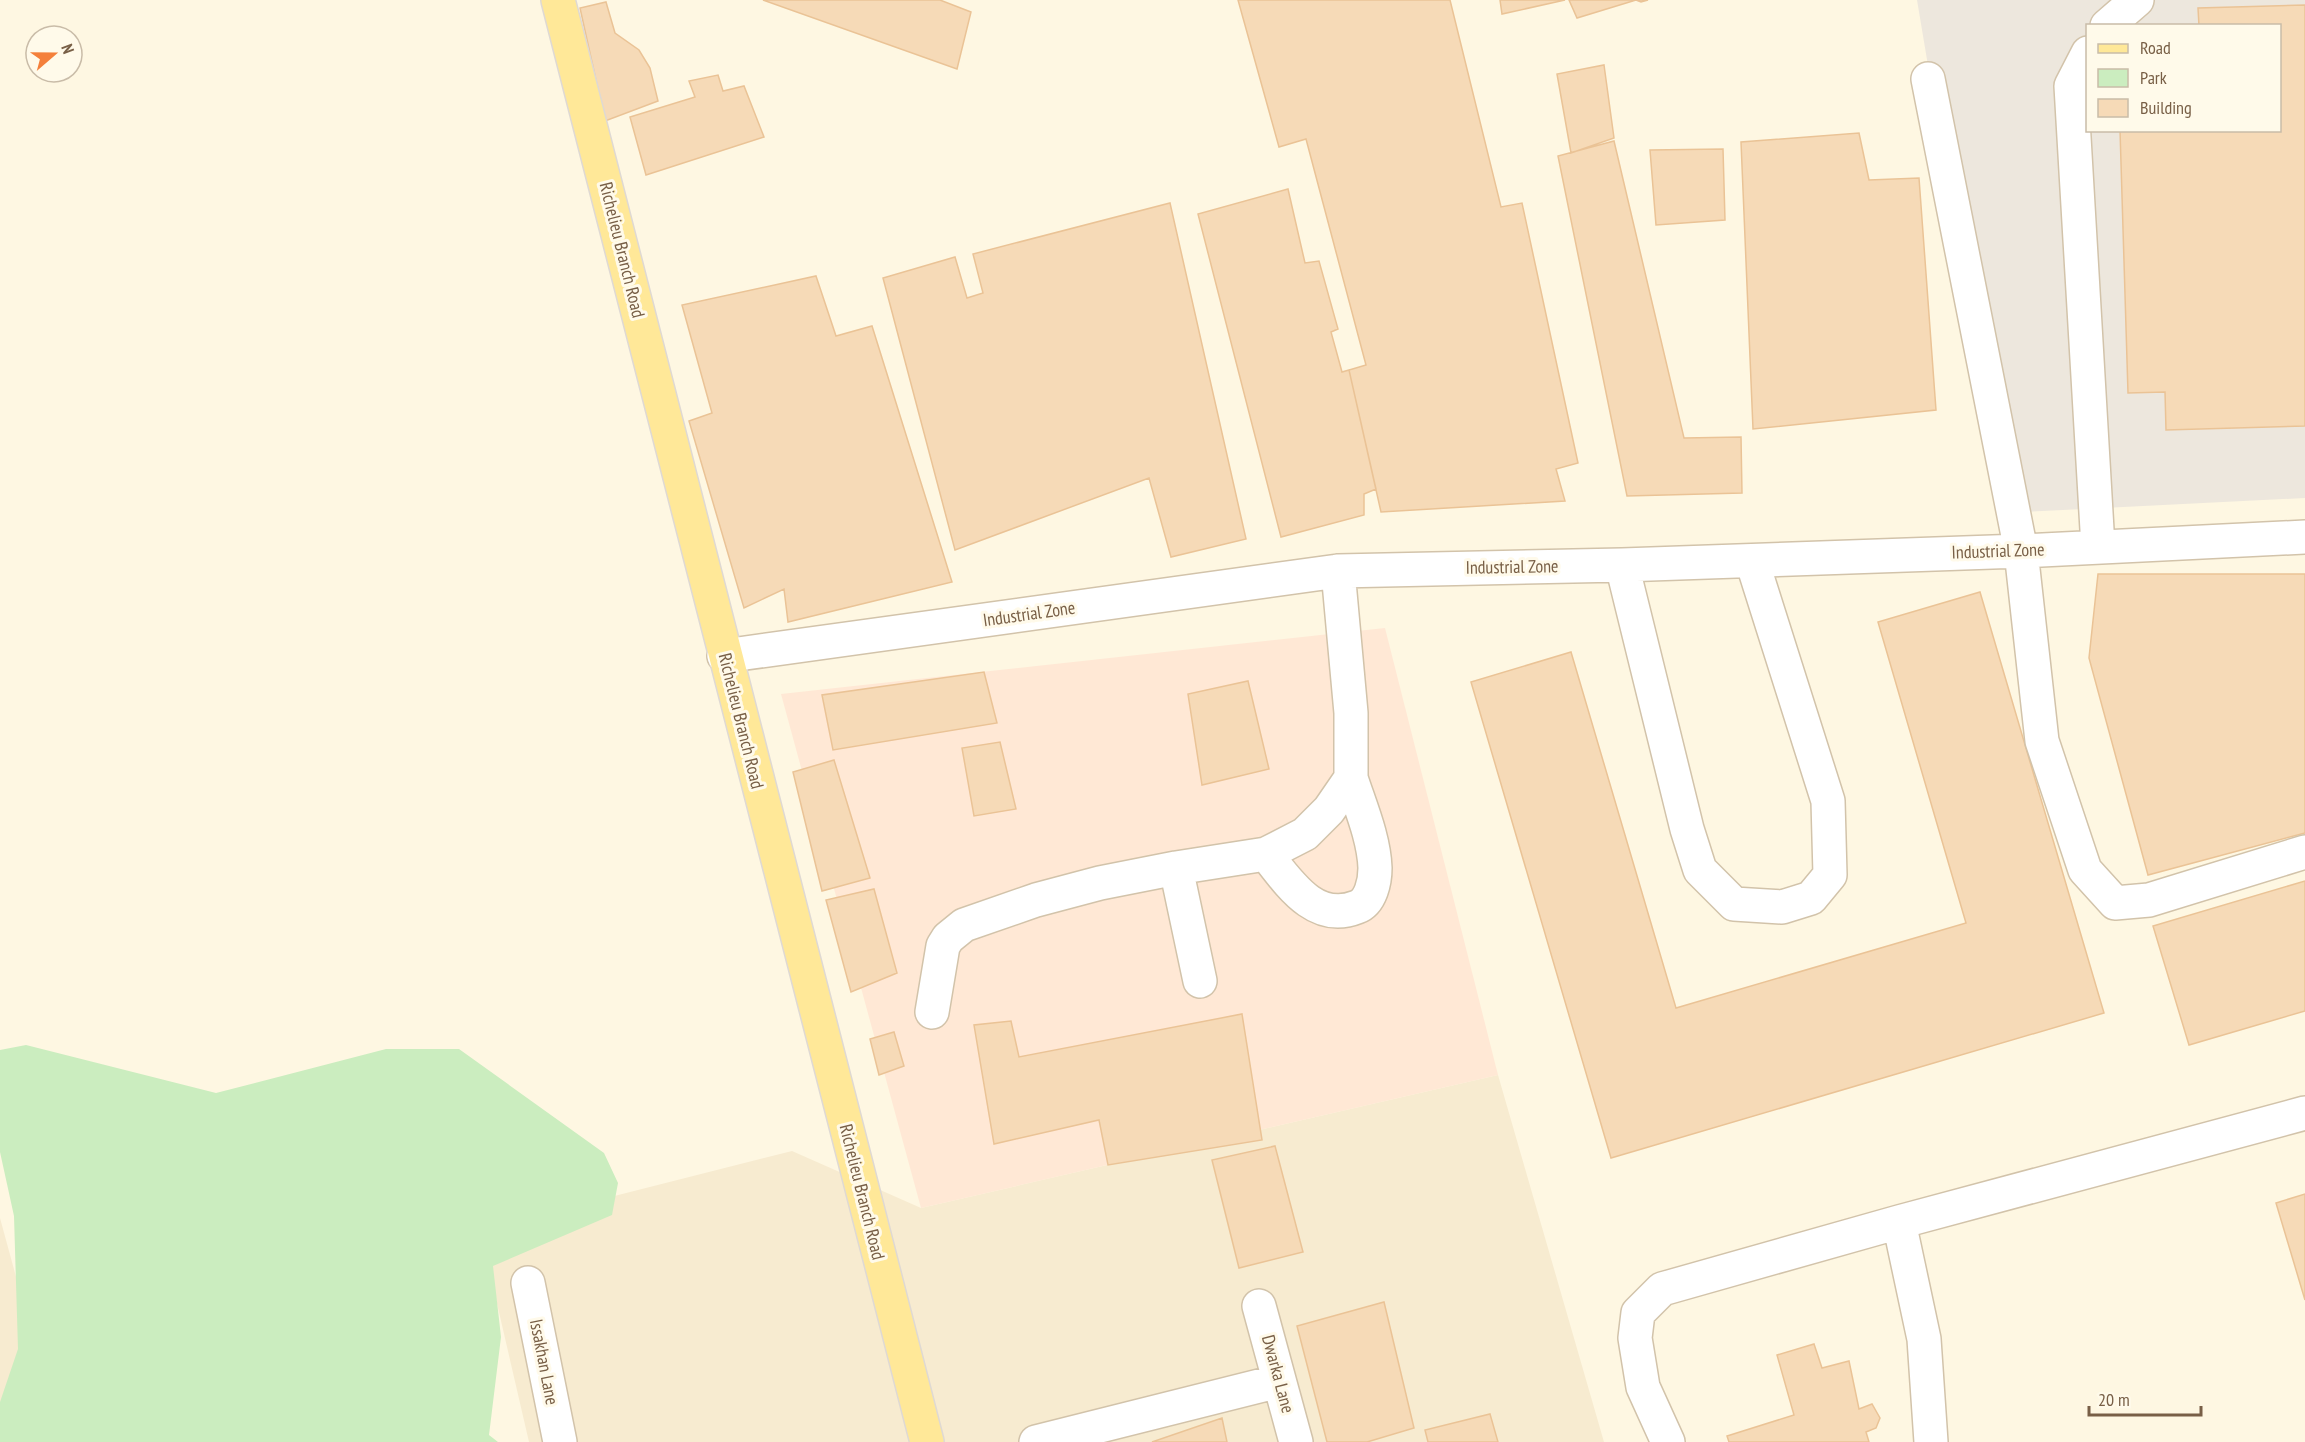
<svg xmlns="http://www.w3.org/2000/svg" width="2305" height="1442" font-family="'PT Sans Narrow',sans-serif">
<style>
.residential{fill:#f7ebd0}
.commercial{fill:#ffe8d5}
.industrial{fill:#ede7dd;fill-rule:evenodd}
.green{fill:#cbedbf}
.building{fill:#f6dab7;stroke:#eac396;stroke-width:1.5}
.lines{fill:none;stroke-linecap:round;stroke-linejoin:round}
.minor-casing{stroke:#d2c3aa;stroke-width:36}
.major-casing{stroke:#dfd9d3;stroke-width:36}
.minor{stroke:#fff;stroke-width:33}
.major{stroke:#ffe898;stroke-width:33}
.labels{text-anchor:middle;stroke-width:6;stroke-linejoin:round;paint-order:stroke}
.street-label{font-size:18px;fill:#785f46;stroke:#fffaea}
</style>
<rect width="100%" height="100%" fill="#fef7e2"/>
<path class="residential" d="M1498,1075L1604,1442H529L480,1230L792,1151L921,1208Z
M0,1218L61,1442H0Z"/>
<path class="commercial" d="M1385,628L1498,1075L921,1208L781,694Z"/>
<path class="industrial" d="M1917,0H2305V498L2003,513ZM2088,26H2280V130H2088Z"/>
<path class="green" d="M26,1045L216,1093L386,1049H459L604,1153L618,1183L612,1215L493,1266L501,1337L489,1435L498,1442H0V1402L18,1349L14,1216L0,1152V1050Z"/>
<path class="building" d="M763,0H940L971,12L957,69Z
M1238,0H1450L1501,207L1522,203L1578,463L1556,469L1565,501L1381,512L1349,370L1366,365L1306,139L1279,147Z
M1500,0H1565L1502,14Z
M1569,0H1648L1641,2L1636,0L1577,18Z
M606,2L615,33L639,50L650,68L658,101L605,121L580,8Z
M2305,5V426L2166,430L2165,392L2128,393L2120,130H2280V26H2199L2198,8Z
M1604,65L1614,138L1571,153L1557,74Z
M718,75L723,91L744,86L764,137L646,175L630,117L695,97L689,81Z
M1859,133L1869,180L1919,178L1936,410L1753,429L1741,142Z
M1614,141L1684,438L1741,437L1742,493L1627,496L1558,156Z
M1723,149L1725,220L1656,225L1650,150Z
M1288,189L1305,263L1319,261L1338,329L1331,332L1342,372L1349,370L1376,489L1364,494V515L1281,537L1198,214Z
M1170,203L1246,539L1171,557L1149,478L955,550L883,278L955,257L967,298L983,293L973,254Z
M816,276L836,336L872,326L952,582L788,622L784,589L744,608L689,421L712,413L682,305Z
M2098,574H2305V833L2148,875L2089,658Z
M1980,592L2104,1013L1611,1158L1471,682L1571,652L1676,1008L1966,923L1878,622Z
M984,672L997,723L833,750L822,695Z
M1248,681L1269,769L1202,785L1188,694Z
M1000,742L1016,809L974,816L962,748Z
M834,760L870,878L822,891L793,772Z
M2305,881V1011L2189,1045L2153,926Z
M874,889L897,973L851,992L826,900Z
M1242,1014L1262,1140L1108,1165L1099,1120L994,1144L974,1025L1011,1021L1019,1057Z
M894,1032L904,1066L879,1075L870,1039Z
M1275,1146L1303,1252L1239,1268L1212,1160Z
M2305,1194V1300L2276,1203Z
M1384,1302L1414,1428L1367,1442H1327L1297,1326Z
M1814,1344L1822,1368L1849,1361L1859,1409L1872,1404L1880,1418L1876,1428L1866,1432L1869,1442H1729L1727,1436L1794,1415L1777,1355Z
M1490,1414L1498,1442H1428L1425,1430Z
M1222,1418L1227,1442H1152Z"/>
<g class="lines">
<defs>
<path id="minor" d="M2107,26L2137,0
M2088,53L2071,86L2098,547
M1928,79L2021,551L2042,741L2085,870L2115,903L2149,900L2305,852
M1622,565L1687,829L1700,870L1734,904L1782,907L1811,898L1830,875L1828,801L1752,561
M724,656L1338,571L1622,565L2021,551L2305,537
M1266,854C1289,883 1315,924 1357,907C1371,902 1375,881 1375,868C1374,838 1360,806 1351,778
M1176,868L1200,981
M932,1012L943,946L948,938L964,925L1036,900L1100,883L1176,868L1266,854L1305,834L1329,810L1351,778V713L1338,571
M1899,1222L1924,1339L1931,1442
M528,1283L560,1442
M1259,1306L1296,1442
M1036,1442L1279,1381
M1668,1442L1643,1387L1635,1338L1638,1313L1662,1289L1899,1222L2305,1113"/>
<path id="major" d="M558,0L927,1442"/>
</defs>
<use href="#minor" class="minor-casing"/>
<use href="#major" class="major-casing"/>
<use href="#minor" class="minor"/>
<use href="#major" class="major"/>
</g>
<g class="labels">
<g class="street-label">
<text transform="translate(622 250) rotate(76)" y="6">Richelieu Branch Road</text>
<text transform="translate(1998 551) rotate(-2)" y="6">Industrial Zone</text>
<text transform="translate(1512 567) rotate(-1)" y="6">Industrial Zone</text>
<text transform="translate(1029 614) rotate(-8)" y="6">Industrial Zone</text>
<text transform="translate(741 721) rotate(76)" y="6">Richelieu Branch Road</text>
<text transform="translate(862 1192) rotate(76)" y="6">Richelieu Branch Road</text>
<text transform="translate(544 1362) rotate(79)" y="6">Issakhan Lane</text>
<text transform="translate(1278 1374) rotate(75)" y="6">Dwarka Lane</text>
</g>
</g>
<rect x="2086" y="24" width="195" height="108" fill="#fffaea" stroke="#c9bca8" stroke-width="1.5"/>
<rect x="2098" y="44" width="30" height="9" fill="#ffe898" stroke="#c9bca8" stroke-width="1.5"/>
<text x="2140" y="54" font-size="18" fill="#785f46">Road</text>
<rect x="2098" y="69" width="30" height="18" fill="#cbedbf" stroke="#c9bca8" stroke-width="1.5"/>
<text x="2140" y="84" font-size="18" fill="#785f46">Park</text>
<rect x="2098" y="99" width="30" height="18" fill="#f6dab7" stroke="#c9bca8" stroke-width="1.5"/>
<text x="2140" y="114" font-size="18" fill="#785f46">Building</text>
<g transform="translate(54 54) rotate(70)"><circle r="28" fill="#fffaea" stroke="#c9bca8" stroke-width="1.5"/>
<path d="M0-4.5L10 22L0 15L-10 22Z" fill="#f4803b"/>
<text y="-9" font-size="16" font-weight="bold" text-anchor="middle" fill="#785f46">N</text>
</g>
<path d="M2089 1406v9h112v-9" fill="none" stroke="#785f46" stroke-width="3"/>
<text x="2098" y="1406" font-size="18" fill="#785f46" stroke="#fffaea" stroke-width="4.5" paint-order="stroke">20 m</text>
</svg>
